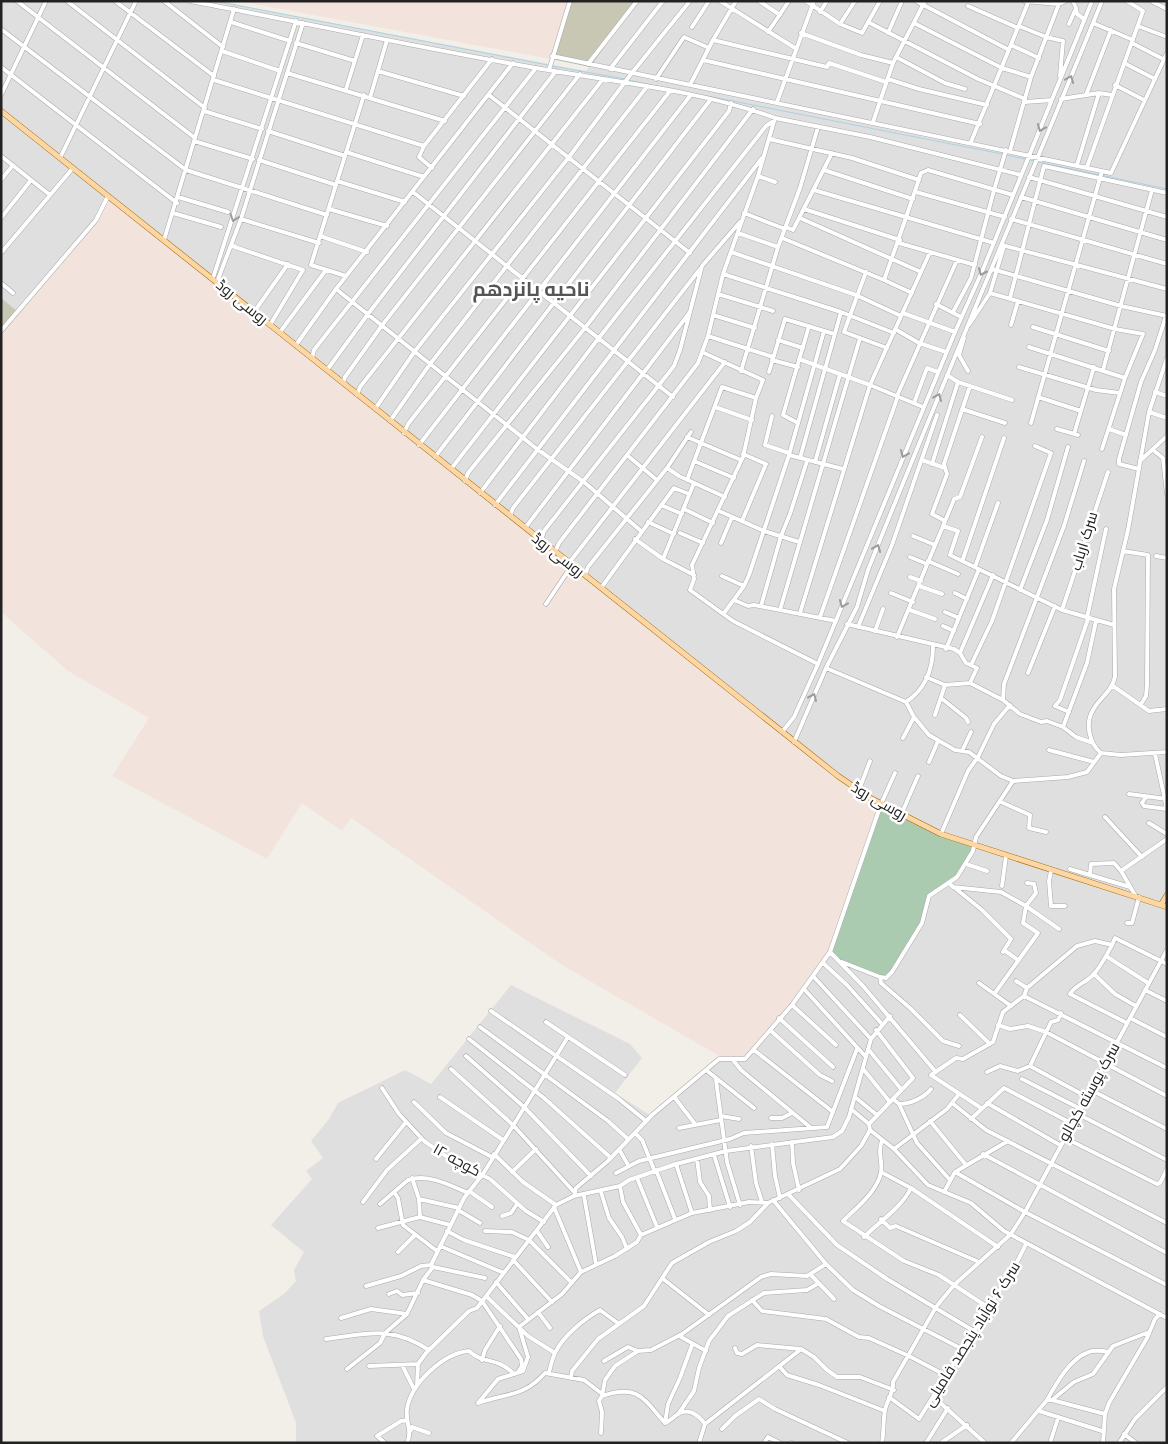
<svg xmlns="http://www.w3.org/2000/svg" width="1168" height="1444" font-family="Poppins,Cairo,sans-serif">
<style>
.residential{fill:#e0dfdf}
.military{fill:#f3e3dd}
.construction{fill:#c7c7b4}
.cemetery{fill:#aacbaf}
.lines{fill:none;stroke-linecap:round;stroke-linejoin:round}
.stream{stroke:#aad3df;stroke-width:1}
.minor-casing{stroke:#a9a9a9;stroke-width:5}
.major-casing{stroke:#a06b00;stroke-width:6}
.minor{stroke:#fff;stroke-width:4}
.major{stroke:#fcd6a4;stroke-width:5}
.oneway{stroke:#9c9c9c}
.labels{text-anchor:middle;stroke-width:5;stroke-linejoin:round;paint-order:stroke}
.street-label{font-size:15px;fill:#222;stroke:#fff}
.district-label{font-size:20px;font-weight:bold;fill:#555;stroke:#fff}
</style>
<rect width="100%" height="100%" fill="#f2efe9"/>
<path class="residential" d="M1,1H215L586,71L638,1H1167V1443H296V1423L263,1336L259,1311L284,1294L296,1281L294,1270L304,1252L271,1225L312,1179L306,1171L323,1158L311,1141L329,1119L338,1103L405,1070L431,1084L511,985L630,1044L642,1058L615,1093L650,1115L721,1057L830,952L929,896L961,841L870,798L101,211L17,311L1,299Z"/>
<path class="military" d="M238,1H570L551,59Z
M108,196L838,776L881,804L834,945L804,989L745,1059L721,1057L562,965L351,818L342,831L302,803L267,859L112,776L149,718L68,671L1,612V331L96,220Z"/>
<path class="construction" d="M570,1H638L590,67L551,59Z
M1,298L17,311L1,331Z"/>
<path class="cemetery" d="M881,804L924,826L975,845L957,877L931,893L922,923L886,978L842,962L830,952Z"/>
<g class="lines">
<path class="stream" d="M215,1L548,65
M552,66L625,79
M628,80L671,89
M692,93L1002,154
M1006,155L1034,161
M1038,162L1167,189"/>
<defs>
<path id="minor" d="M17,1L195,138
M67,1L205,108
M115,1L214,76
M164,1L223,47
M190,1C306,23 420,48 536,68C615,82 699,90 775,118L870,137L1021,175
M720,1L795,48
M759,1L780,15
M806,1L840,24L862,33L880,1
M916,1L1009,50
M1024,1L1059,4L1066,1
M1151,1L1167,9
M968,6L1018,28
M1076,8L1077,14L1084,19
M820,12L827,1
M231,22L290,41
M868,22L978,79L1025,99
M914,23L1002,68L1031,77
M1093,23L1133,40
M840,24L855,1
M1069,24L1076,8L1073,1
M1019,26L1046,37L1063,41L1060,76
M1138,26L1167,37
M692,27L709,1
M1,29L186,170L327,215
M768,32L789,1
M801,33L861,55L893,63
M888,33L902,1
M713,40L827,67L829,63L886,82
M296,43L355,61
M1132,43L1163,59
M1011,45L1039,58
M222,51L280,71
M552,56L1111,173L1167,53
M896,57L945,83L965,89
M703,60L980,124
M1124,63L1155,79
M588,64L637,1
M1,67L177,203
M610,69L663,1
M549,70L570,1
M378,71L464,96
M287,73L445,121
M656,79L684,37L709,48
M888,79L919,89L987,105
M214,80L424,146
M690,85L713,40L736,1
M1115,85L1144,100
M346,89L363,35
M1,95L46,1
M489,95L690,253
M1086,95L1111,30
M370,98L387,40
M1061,99L1099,93L1112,95
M777,102L814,1
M1025,102L1052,100
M204,111L262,129
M873,122L893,63L925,1
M268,131L345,156
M769,139L852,158L919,180
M194,141L253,159
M971,142L1028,3
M1010,151L1031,77L1060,1
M346,152L424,177
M1,156L50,195
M60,158L136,1
M259,160L336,185
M1077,165L1099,93
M1087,167L1143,11L1127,1
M432,168L419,157L424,146L492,59
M824,170L913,199
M758,176L775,182
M1029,177L1167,217
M1,180L13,165
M337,181L405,202
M814,190L994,243
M413,192L673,397
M916,192L1005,217
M178,197L228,212
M1021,197L1167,240
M329,209L387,226
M804,209L900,240
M173,213L221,227
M744,213L785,229
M1,218L31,180
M800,218L921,272
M241,219L319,243
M1011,219L1167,264
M786,227L793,230L832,153
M738,233L778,247
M320,236L367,252
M782,238L884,280L912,293
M164,240L234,9
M899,243L975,265
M1002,245L1167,289
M232,246L303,270L270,325
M731,252L856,295L901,316
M1,253L73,168
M992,269L1121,306L1167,316
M866,272L844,332L887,348
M723,274L841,312L894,333
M346,276L311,265L364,95
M213,278L296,21
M884,280C897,244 909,209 921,173L928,170L1013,195
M217,282L241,219L303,23
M1,283L13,293
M336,289L537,449L584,482L641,531
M990,293L1115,329L1143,334L1125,378L1102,449
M718,294L773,311
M1010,298L1044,166L1167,193
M936,304L961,317
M254,312L288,264
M953,312L971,278L994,190L1006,150
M903,313L955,332
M713,315L755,328
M969,325L990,293L1004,246
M1011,325L1018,301
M1033,327L1109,351
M895,329L919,343L946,352
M1,331L96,220L108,196
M280,332L326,270
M708,336L773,357
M964,338L959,355L968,371
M778,340L803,348
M296,345L336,289L513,63
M1029,347L1125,378
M702,352L763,380L756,398L743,457L692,565L694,579L690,590L733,621L818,664
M312,358L314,350L536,68
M799,359L870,385L923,407
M772,360L798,367
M1019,367L1096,390L1120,393
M327,370L368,314L556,71
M1103,370L1152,190
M741,371L778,247L800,188L818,127
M769,372L785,319L834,334
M947,375L958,382L1012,400
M343,383L345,377L383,324L580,74
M1155,392L1167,396
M357,395L360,387L603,79
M897,396L957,260
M1038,397L1081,411
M914,403L927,368L938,372
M715,407L752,420
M375,409L415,351L569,157L631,74L690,1
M962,409L1005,423
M1149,412L1167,418
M772,416L765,445L789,453
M390,421L430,364L646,88
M798,423L783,415L809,326
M1031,423L1102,171
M1057,429L1078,435
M1109,429L1126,435
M404,433L408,424L670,91
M1074,434L1094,367
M687,437L741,460
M419,445L690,96
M1153,450L1163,458L1167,494
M789,455L843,469
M628,456L657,480
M435,457L711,99
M800,458L841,312
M922,460L945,468
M694,461L734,478
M1140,461L1167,436
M815,462L840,374
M932,464L958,382
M667,468L679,476L725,497
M451,469L729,111L731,103
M1139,469L1119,464V459L1141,382L1155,350L1166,316
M687,480L722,387L756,398
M465,481L468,473L585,328L753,109
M480,493L598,339L766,126L772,122
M495,505L762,158
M661,505L682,514
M684,509L713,523
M719,511L764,531L799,542
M510,516L513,508L700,269
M742,521L766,464L743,454
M945,521L932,514L947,474L944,464L970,386
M648,522L674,534
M943,526L958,531L950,555L1062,610L1114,625
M525,528L690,312
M680,533L703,543
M913,536L935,545
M635,539L663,559L694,575
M541,541L544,531L674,366L680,350L702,266L740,222
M721,543L732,517
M1123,551L1148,555L1147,685L1146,696L1141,704
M555,552L559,543L698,363L708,336L723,274L758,176L775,118
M1156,556L1167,558
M910,557L927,564
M663,559L694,483
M963,559L1004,438
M928,561L958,574
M569,563L725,362
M975,567L998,503
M585,575L588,567L667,468L691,432
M722,576L744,586
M910,577L921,581
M919,586L942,594
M601,588L674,488L689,494
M1020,590L1047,520L1068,447
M891,593L913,602
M955,593L967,599
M734,600L748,606L754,605L836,621
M546,604L572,565
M761,606L781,536L790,514L807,461
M780,610L860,338
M910,610L935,619
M1062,610L1108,472
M945,612L959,618
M724,613L744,586L749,575L789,455L824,331
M800,613L870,385L930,252
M820,617L898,396
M1087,618L1106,529
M847,624L954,649L960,653L966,663L977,668L970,683
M943,626L954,631
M858,627L892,545L937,415
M875,631L883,609
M897,637L953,502L954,499L960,497L982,437
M946,649L979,569
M960,653L993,575
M971,665L992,621L1051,453L1035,446
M826,668L906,702L914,717L929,735L955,750L969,752L1001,776L1013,781L1068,777L1087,772L1101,753C1089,743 1085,723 1093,710C1100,697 1111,693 1115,677L1114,589L1128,530L1149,412L1167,358
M1028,673L1055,606
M926,677L945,685L970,683L1003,700L1020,714L1041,722L1047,721L1063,727L1076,737L1093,743
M1113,686L1149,711L1167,709
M941,698L966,718L968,722
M1003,700L1004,684L1064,526L1084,461
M906,702C926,689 933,669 933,646
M1069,712L1055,706L1060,700L1088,619
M935,715L945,685
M1063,727L1087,663L1096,621
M782,732L794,717L818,664L955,332L984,267L1092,1
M903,738L914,717
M794,742L826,668L857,607L868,570C944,379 1025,191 1102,1
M1049,750L1094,762
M962,751L971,732
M1101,753L1121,755L1167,752
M929,762L938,741
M859,790L870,761
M1129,794L1167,799
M1146,797L1142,803L1144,806L1167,809L1155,754
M1001,802L1030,815L1029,828L1046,832
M901,815L918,776
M1105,817L1142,857
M1149,823L1167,834
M941,834L968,771L978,757L994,724L1010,705
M966,864L987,871
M1070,869L1130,887
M1051,871L1049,881L1051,906H1065
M1121,871L1167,839
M1090,874L1091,864L1114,863L1121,871L1135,895
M949,883L953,887L1001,892L1026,906L1023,923L1038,933L995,993
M1027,883L1034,884L1036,893L1026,906L1059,929
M1002,886L1006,856
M955,888L982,910L1011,939L1003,952
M1127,923H1132L1139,897
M1112,945L1115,938L1167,964
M1004,950L1018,960
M830,952L863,986L935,1071
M1106,956L1148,983
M842,962L880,977L886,978L892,972L922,923L929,896L957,877L973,851L976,837L1013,781
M823,963L847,985L882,1024
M1094,974L1115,994L1136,1006
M813,976L871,1039
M880,977L881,983L910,1008L943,1041L959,1046
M1016,981L1027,988
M979,983L1011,1006
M804,989L866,1057
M1145,990L1167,1001
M1024,996L1167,1068
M792,1005L836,1045
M491,1011L619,1099L646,1121
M960,1015L990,1044
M779,1018L833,1067
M1130,1018L1167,1037
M546,1022L625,1075
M998,1025L1010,1029L1028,1026L1046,1032L1167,1096
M480,1027L608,1121L628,1139
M770,1030L820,1075L832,1081
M469,1039L544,1098L611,1158
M868,1049L901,1089
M754,1050L833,1112
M466,1056L524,1107L591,1176
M733,1060L741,1070L810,1127
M1030,1066L1087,1097
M451,1069L513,1125L575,1193
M706,1070L754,1108
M864,1070L890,1102
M987,1072L1000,1066L1018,1071L1030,1066L1051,1022L1058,1020L1061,1013
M1022,1079L1081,1109
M716,1080L727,1162L740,1205
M382,1088L399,1114L424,1141L450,1159L490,1179L526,1211L544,1222
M1091,1090L1167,1129
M440,1097L503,1140
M855,1097L877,1115
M675,1098L695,1124
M893,1099L899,1104L917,1143L950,1180
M414,1102L446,1133L492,1157
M952,1103L986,1130L1167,1223
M987,1103L1060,1145
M899,1104C910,1104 924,1098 931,1089
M981,1108L931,1075L956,1058L963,1059L993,1042L1003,1012L1024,996L1027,988L1077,946L1095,941L1112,945C1106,956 1101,967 1092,976C1085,983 1075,985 1070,994L1127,1023
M851,1109L869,1124
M1078,1114L1167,1160
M721,1116L739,1119
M771,1118H782L792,1113
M971,1119L1004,1088L1073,1124
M930,1121L966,1165
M679,1128L721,1120
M870,1130L894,1149L928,1185L971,1203L1004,1231L1167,1318
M635,1133L642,1140L655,1172
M1065,1138L1157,1184L1160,1183L1167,1169
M882,1141C877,1151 883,1161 881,1172C878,1191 856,1208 843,1221L904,1261L939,1275L989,1308
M792,1142L793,1163L799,1190
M772,1144L775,1176L780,1198
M751,1146L756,1183L762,1202
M619,1149L628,1165
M894,1149L947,1109L959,1094
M494,1154L523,1182L556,1205
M983,1154L1165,1252
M714,1155L730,1207
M376,1159L406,1122
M697,1159L700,1182L709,1196L710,1210
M676,1164L692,1213
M656,1170L675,1219
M512,1172L536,1149
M881,1172L911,1188L998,1247
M955,1172L1025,1212L1167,1285
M616,1173L639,1161L730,1139L744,1133L827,1127L857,1049
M412,1178L419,1199L420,1217L450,1225
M637,1178L657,1227
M620,1186L623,1202L641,1235
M469,1191L492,1207
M394,1192L398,1198L403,1225L437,1251
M601,1192L609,1218L622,1237L627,1249
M944,1192L955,1172L1008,1141
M789,1195L837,1245L887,1279L974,1331
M574,1196L576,1188L608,1161L652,1115L719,1059H745L792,1005L830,952L881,804L895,773
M584,1196L596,1264
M419,1199L459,1208
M773,1200L826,1264L853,1290L879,1306L962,1349
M363,1202L387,1170L421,1139
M380,1204L408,1180C427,1173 450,1185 468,1193
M554,1207L581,1272
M458,1210L480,1223
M502,1216L511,1213L517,1204
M881,1219L890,1228L896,1226L903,1229L979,1262
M378,1228L420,1217
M447,1231L464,1240L515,1257
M485,1231L512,1232L529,1240L572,1283
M537,1231L548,1247
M864,1237C880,1221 902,1207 911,1188
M440,1246L504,1273
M398,1252L414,1236
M513,1260L552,1302
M433,1267L485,1278
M811,1275L834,1299
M662,1278L709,1315
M423,1280L472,1295L482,1301L521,1359L522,1366L518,1372
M496,1282L528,1319
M366,1286L401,1276L421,1266L431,1265
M389,1294L397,1291L402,1295L418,1293
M487,1297L528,1336L555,1353
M752,1300L762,1311L826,1319L859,1337L869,1338L909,1356L947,1376
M538,1312L550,1328
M341,1318L371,1309L407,1314
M682,1334L681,1337L706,1351
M326,1339C368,1334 391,1325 429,1350
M735,1348L737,1353L742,1354L757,1345L801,1349L814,1357L827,1370L837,1377H860L894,1390
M482,1360L485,1350L500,1326
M604,1361L628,1347L638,1351
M402,1365L414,1389
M369,1366L418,1364
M779,1366L787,1375L819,1385L885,1411
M347,1369L380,1343L385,1333L407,1314L423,1280L433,1267L431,1265L464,1198L483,1174L568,1037
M549,1372C551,1366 552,1359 555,1353C563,1336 584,1319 600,1310L619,1324
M571,1378L572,1371L598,1339L644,1306L672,1263L709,1242L736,1231L750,1222L768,1203L840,1169L861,1146L870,1130L869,1124L913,1078L876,1030
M417,1385L418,1364L426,1353L469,1311L477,1308L556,1205L574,1196L620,1186L629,1180L676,1164L726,1151L833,1137L842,1131L849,1117L871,1039L890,1016
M935,1395V1398L985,1443
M602,1396C638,1384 643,1398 665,1423
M889,1397L919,1419L1016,1264L1026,1244
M1047,1400C1056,1384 1070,1358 1089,1352C1094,1350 1103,1351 1109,1352
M1052,1400L1105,1414
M478,1403L498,1379L523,1371L528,1357L519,1327L562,1294L581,1272L615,1256L637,1242L641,1235L692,1213L749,1202L768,1203
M478,1403C507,1393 524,1397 545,1373L584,1380L601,1393
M1039,1411L1102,1431
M679,1413L694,1391L699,1368L709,1341L728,1316L764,1293L807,1290L819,1283
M665,1423L668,1404L680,1378L692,1345
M665,1423C671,1421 673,1417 678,1414C689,1407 699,1416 705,1424
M722,1429L735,1416L759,1399L775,1409L848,1443
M411,1430L412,1427L429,1433
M601,1433L602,1412L599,1401L602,1396L605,1380L615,1366L638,1351L651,1350L682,1334L761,1277L771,1274L807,1276L826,1264
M1124,1434L1136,1443
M385,1443L377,1436L401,1421L407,1420
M407,1443C413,1430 405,1422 407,1409C411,1383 444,1353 469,1351C484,1365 496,1356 514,1374
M699,1443L705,1424L800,1350
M764,1443L768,1437L780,1443
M791,1443H792
M882,1443C884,1432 883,1420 885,1410C887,1400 894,1393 893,1382L936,1307L954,1285L1011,1234L1025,1212L1167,950
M926,1443L948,1408
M941,1443L967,1425
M1011,1443L1047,1400H1052L1074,1382L1093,1374L1113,1346L1149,1332
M1050,1443L1058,1418
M1103,1443L1105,1414L1109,1403L1147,1338L1155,1319L1160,1314
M1119,1443L1135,1419L1167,1387"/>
<path id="major" d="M1,111L838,776L870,798L941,834L1167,907
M1161,905L1167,895"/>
</defs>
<use href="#minor" class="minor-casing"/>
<use href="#major" class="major-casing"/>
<use href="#minor" class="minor"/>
<use href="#major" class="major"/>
</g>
<defs><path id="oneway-chevron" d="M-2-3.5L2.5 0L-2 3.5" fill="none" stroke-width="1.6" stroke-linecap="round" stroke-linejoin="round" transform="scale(1.25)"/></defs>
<g class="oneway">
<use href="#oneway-chevron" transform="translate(1070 79) rotate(-68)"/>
<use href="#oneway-chevron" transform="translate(1041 128) rotate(112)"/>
<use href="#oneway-chevron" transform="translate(234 218) rotate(109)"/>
<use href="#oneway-chevron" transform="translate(982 272) rotate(114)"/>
<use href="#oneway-chevron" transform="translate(938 397) rotate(-67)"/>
<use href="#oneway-chevron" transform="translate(904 454) rotate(112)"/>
<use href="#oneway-chevron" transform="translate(877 548) rotate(-68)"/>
<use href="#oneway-chevron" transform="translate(843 604) rotate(112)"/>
<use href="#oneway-chevron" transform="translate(813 697) rotate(-66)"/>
</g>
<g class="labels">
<g class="street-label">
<text transform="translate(242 302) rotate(39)" y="5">روسی روڈ</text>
<text transform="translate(1084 541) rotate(-73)" y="5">سرک ارباب</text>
<text transform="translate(558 555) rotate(38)" y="5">روسی روڈ</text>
<text transform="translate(879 801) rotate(30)" y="5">روسی روڈ</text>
<text transform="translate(1089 1092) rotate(-61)" y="5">سرک پوسته کچالو</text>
<text transform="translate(457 1160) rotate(29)" y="5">کوچه ۱۲</text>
<text transform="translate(972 1334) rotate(-58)" y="5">سرک ۶ نوآباد پنجصد فامیلی</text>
</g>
<g class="district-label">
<text x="531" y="296">ناحیه پانزدهم</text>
</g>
</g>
<rect width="1168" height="1444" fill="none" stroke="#222222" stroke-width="5"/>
</svg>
